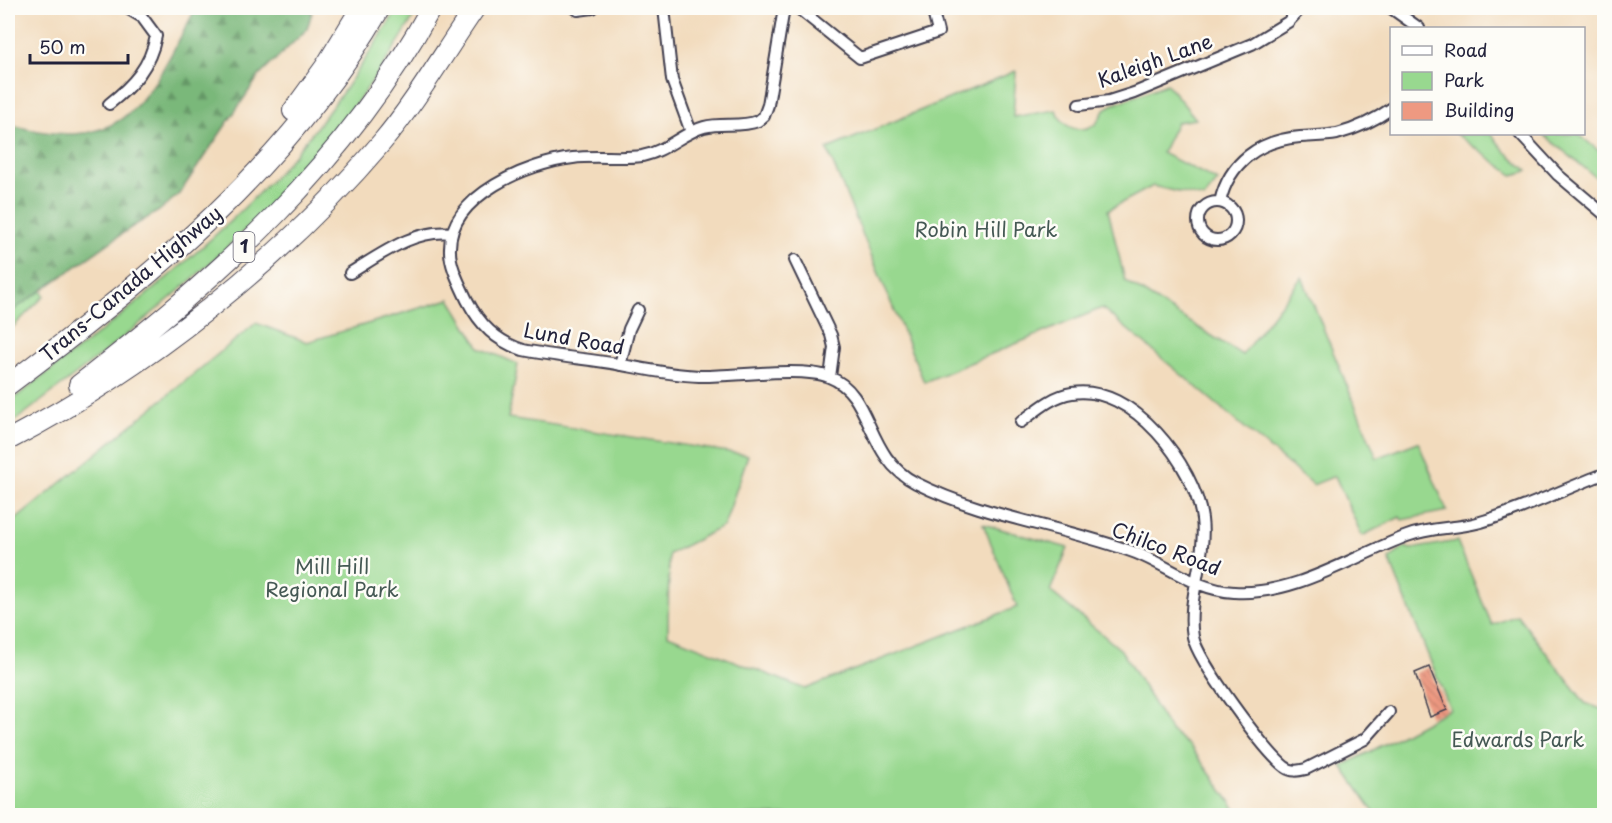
<svg xmlns="http://www.w3.org/2000/svg" width="1612" height="823" font-family="'Playpen Sans',sans-serif">
<style>
.green{fill:#98d88f;stroke:#5d7d65;stroke-width:1.5}
.forest{fill:url(#forest-firs);stroke:#4e6d5a;stroke-width:1.5}
.building{fill:url(#building-back-hatch)}
.lines{fill:none;stroke-linecap:round;stroke-linejoin:round}
.minor-casing{stroke:#413e4e;stroke-width:14}
.motorway-casing{stroke:#413e4e;stroke-width:22}
.minor{stroke:#fff;stroke-width:10}
.motorway{stroke:#fff;stroke-width:20}
.labels{text-anchor:middle;stroke-width:5;stroke-linejoin:round;paint-order:stroke}
.shield{fill:#fdfcf7;stroke:#646373;stroke-width:1.5}
.shield-label{font-size:18px;font-weight:bold;fill:#22223b}
.street-label{font-size:20px;fill:#22223b;stroke:#fdfcf7}
.park-label{font-size:20px;fill:#455954;stroke:#fdfcf7}
</style>
<defs>
<pattern id="forest-firs" width="22" height="20" patternUnits="userSpaceOnUse" patternTransform="scale(1.5)"><rect width="22" height="20" fill="#7ab87a"/><path d="M5 1l3.5 6h-7zM16 11l3.5 6h-7z" fill="#649565"/></pattern>
<pattern id="building-back-hatch" width="6" height="6" patternUnits="userSpaceOnUse" patternTransform="scale(1.5)"><rect width="6" height="6" fill="#ee9981"/><path d="M-1 5l2 2M0 0l6 6M5-1l2 2" fill="none" stroke="#c07c6b"/></pattern>
</defs>
<rect width="100%" height="100%" fill="#fdfcf7"/>
<filter id="ink" filterUnits="userSpaceOnUse"><feTurbulence type="fractalNoise" baseFrequency=".0167" numOctaves="2"/><feDisplacementMap in="SourceGraphic" scale="12" xChannelSelector="R" yChannelSelector="G"/><feConvolveMatrix kernelMatrix="1 2 1 2 8 2 1 2 1" color-interpolation-filters="sRGB"/></filter>
<filter id="wash" filterUnits="userSpaceOnUse"><feTurbulence type="fractalNoise" baseFrequency=".008" numOctaves="4" result="noise"/><feDisplacementMap in="SourceGraphic" scale="24" xChannelSelector="R" yChannelSelector="G"/><feGaussianBlur stdDeviation="1.35" result="paint"/><feColorMatrix in="noise" values="0 0 0 0 0 0 0 0 0 0 0 0 0 0 0 0 0 1.4 0 .05"/><feComposite in="paint" operator="in"/></filter>
<g filter="url(#wash)">
<rect width="100%" height="100%" fill="#f2dbbd"/>
<path class="green" d="M398,8H419C315,189 172,303 8,426V403C102,331 197,260 278,173C324,123 362,66 398,8Z
M1016,71L1013,117L1056,110C1063,129 1079,134 1096,124L1105,109L1112,105L1167,84L1196,119L1177,122L1162,153L1218,181L1204,198L1153,186L1108,210L1125,281L1242,355L1302,277L1377,458L1418,442L1447,511L1402,520L1400,517L1362,536L1335,476L1313,485L1102,308L924,382L827,149Z
M1456,134H1491L1505,151L1528,171L1513,175Z
M1543,134H1578L1604,155V184Z
M8,215L44,296L8,332Z
M450,299L480,348L518,364L508,418L748,455L724,526L669,554L668,635L805,689L1017,607L983,524L1068,548L1050,591L1121,650L1170,730L1190,746L1240,815H8V526L256,323L307,342Z
M1457,541L1492,625L1517,615L1585,703L1604,710V815H1376L1342,766C1379,748 1413,728 1450,709L1389,559L1405,547L1411,549Z"/>
<path class="forest" d="M196,8H305L312,12L307,29L259,76L179,194L159,211L132,227L8,314V124C128,158 146,101 196,8Z"/>
<g id="blocks">
<path class="building" d="M1429,667L1447,710L1430,717L1415,673Z"/>
</g>
</g>
<g filter="url(#ink)">
<use href="#blocks" fill-opacity="0" stroke="#413e4e" stroke-width="1.5"/>
<g class="lines">
<defs>
<path id="minor" d="M575,8L578,10L593,8
M664,8L672,80L691,132
M784,8L768,105L764,116L758,121C740,128 722,122 704,127C682,133 665,152 642,156C619,159 596,155 573,158C529,163 450,195 450,248C449,265 460,285 467,300C480,325 496,341 523,350C554,356 586,359 617,364C644,369 671,375 699,376C732,377 800,366 829,377C874,394 864,457 916,483C985,518 1064,526 1136,553C1169,566 1196,590 1234,592C1294,596 1353,556 1407,536C1430,527 1454,529 1477,523C1518,512 1564,489 1604,474
M798,8L860,58L938,32L932,8
M1391,8L1419,28
M109,104C133,85 150,67 156,36L142,17L127,8
M1079,105L1109,101L1134,93L1252,44L1288,22L1301,8
M1520,134L1558,175L1604,214
M1220,202C1229,162 1260,140 1300,137C1312,136 1325,136 1337,134C1356,129 1375,120 1392,108
M1198 221a19 19 0 1 1 38 0a19 19 0 1 1-38 0Z
M795,260L831,335L834,347L830,377
M350,273C380,255 415,228 452,233
M620,365L629,329L638,310
M1021,422C1037,410 1052,396 1072,393C1132,383 1195,466 1202,519C1207,559 1186,598 1193,637C1198,661 1265,752 1285,767C1292,772 1298,771 1306,769L1365,739L1389,712"/>
<path id="motorway" d="M293,111L325,67L361,8
M8,385C151,278 290,164 380,8
M79,385C220,275 344,167 431,8
M8,440C146,368 281,261 382,142C416,102 445,51 475,8"/>
</defs>
<use href="#minor" class="minor-casing"/>
<use href="#motorway" class="motorway-casing"/>
<use href="#minor" class="minor"/>
<use href="#motorway" class="motorway"/>
</g>
</g>
<g class="labels">
<rect class="shield" x="233.5" y="232" width="21" height="30" rx="4.5"/>
<g class="shield-label">
<text x="244" y="253">1</text>
</g>
<g class="street-label">
<text transform="translate(1155 61) rotate(-20)" y="7">Kaleigh Lane</text>
<text transform="translate(131 284) rotate(-40)" y="7">Trans-Canada Highway</text>
<text transform="translate(574 339) rotate(10)" y="7">Lund Road</text>
<text transform="translate(1166 549) rotate(21)" y="7">Chilco Road</text>
</g>
<g class="park-label">
<text x="986" y="237">Robin Hill Park</text>
<text x="332" y="574">Mill Hill<tspan x="332" dy="23">Regional Park</tspan></text>
<text x="1518" y="747">Edwards Park</text>
</g>
</g>
<rect width="1612" height="823" fill="none" stroke="#fdfcf7" stroke-width="30"/>
<rect x="1390" y="27" width="195" height="108" fill="#fdfcf7" stroke="#a5a5ac" stroke-width="1.5"/>
<rect x="1402" y="46" width="30" height="9" fill="#ffffff" stroke="#a5a5ac" stroke-width="1.5"/>
<text x="1444" y="57" font-size="18" fill="#22223b">Road</text>
<rect x="1402" y="72" width="30" height="18" fill="#98d88f" stroke="#a5a5ac" stroke-width="1.5"/>
<text x="1444" y="87" font-size="18" fill="#22223b">Park</text>
<rect x="1402" y="102" width="30" height="18" fill="#ee9981" stroke="#a5a5ac" stroke-width="1.5"/>
<text x="1444" y="117" font-size="18" fill="#22223b">Building</text>
<path d="M30 54v9h98v-9" fill="none" stroke="#22223b" stroke-width="3"/>
<text x="39" y="54" font-size="18" fill="#22223b" stroke="#fdfcf7" stroke-width="4.5" paint-order="stroke">50 m</text>
</svg>
